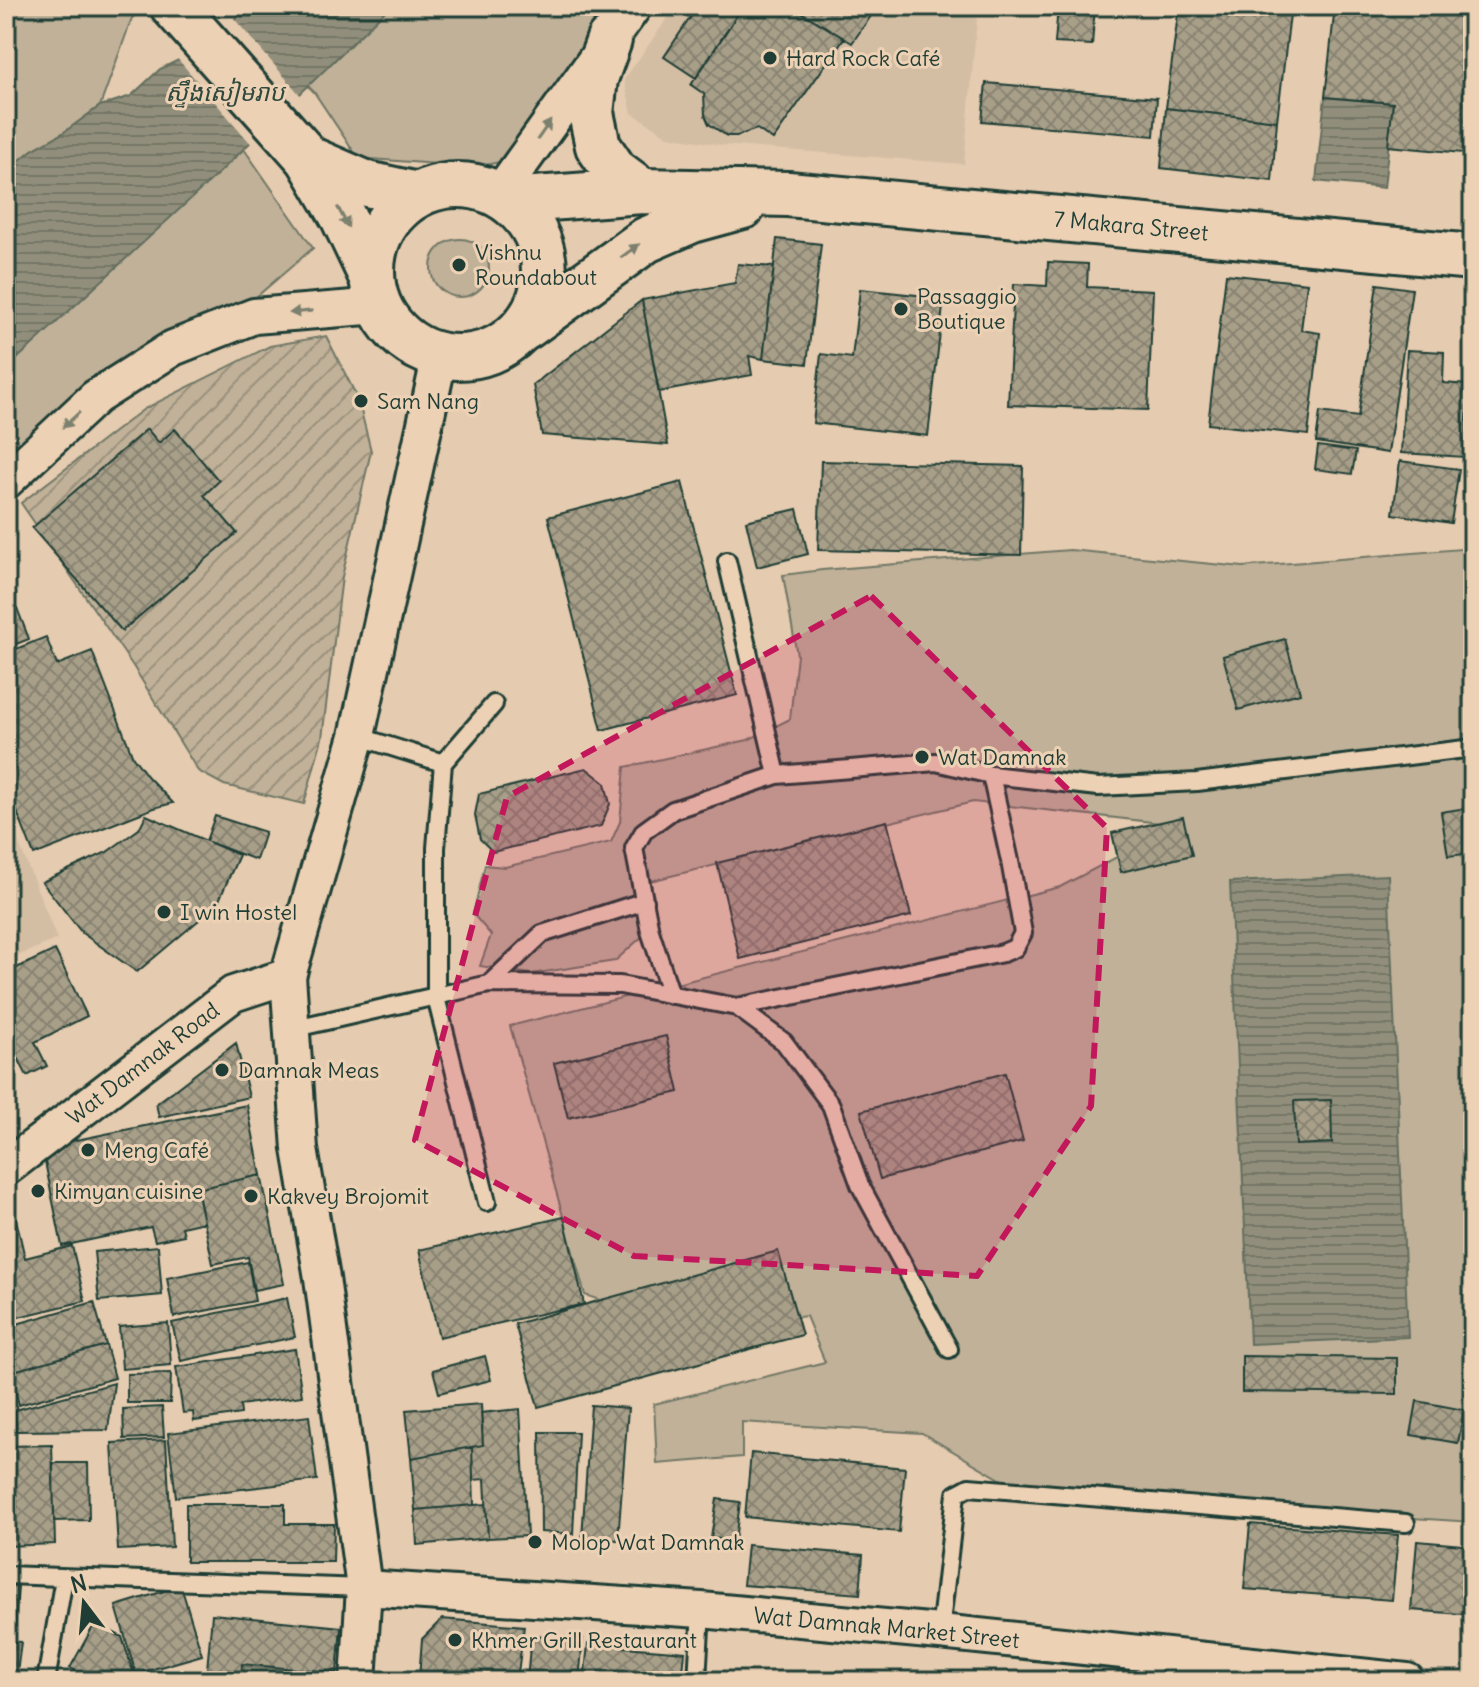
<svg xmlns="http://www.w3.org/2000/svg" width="1479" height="1687" font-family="Delius,'Noto Sans Khmer',sans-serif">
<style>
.built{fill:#d3bea4}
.green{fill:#c0b198;stroke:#707766;stroke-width:2}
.garden{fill:url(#garden-furrows);stroke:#707766;stroke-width:2}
.water{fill:url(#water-rules);stroke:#636e5f;stroke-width:2}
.pier{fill:#e5cbaf}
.building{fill:url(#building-cross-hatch);stroke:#1f3d34;stroke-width:2}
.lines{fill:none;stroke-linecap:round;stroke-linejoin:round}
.lane-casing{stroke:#1f3d34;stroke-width:22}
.street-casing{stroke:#1f3d34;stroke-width:40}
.secondary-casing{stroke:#1f3d34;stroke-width:50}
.lane{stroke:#edd1b4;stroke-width:16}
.street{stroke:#edd1b4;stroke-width:34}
.secondary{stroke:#edd1b4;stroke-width:44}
.oneway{fill:#7c806e}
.marked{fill:#c2185b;fill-opacity:0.2;stroke:#c2185b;stroke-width:6;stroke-dasharray:16 10;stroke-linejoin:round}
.poi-dot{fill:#1f3d34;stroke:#edd1b4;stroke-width:3}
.labels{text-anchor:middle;stroke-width:6;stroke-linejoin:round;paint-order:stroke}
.poi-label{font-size:22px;fill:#1f3d34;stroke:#edd1b4;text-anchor:start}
.street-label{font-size:22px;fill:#1f3d34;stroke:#edd1b4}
.water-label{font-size:24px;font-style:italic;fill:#30493f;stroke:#edd1b4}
</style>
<defs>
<pattern id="garden-furrows" width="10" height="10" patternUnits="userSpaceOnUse" patternTransform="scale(2)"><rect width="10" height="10" fill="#c0b198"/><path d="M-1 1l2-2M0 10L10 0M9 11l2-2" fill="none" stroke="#9b917d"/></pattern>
<pattern id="water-rules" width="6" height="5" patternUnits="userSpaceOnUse" patternTransform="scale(2)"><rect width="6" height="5" fill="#918f7b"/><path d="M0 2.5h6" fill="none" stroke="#767666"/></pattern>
<pattern id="building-cross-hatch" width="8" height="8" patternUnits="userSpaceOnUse" patternTransform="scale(2)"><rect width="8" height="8" fill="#a89f89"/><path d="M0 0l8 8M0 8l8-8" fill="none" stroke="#888371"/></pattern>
</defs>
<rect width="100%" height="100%" fill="#e5cbaf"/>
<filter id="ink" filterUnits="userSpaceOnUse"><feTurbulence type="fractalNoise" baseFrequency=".0125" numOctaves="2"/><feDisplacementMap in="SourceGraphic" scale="16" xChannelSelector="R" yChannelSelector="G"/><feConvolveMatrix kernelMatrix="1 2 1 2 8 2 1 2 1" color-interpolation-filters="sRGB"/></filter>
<g filter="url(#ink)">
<path class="built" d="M676,6H978L964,164L722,145L668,136L632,113L624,80Z
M6,811L57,939L6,961Z"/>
<path class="green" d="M6,6H144L132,18L100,106L63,133L32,150L6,172Z
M390,6H612L561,77L533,132L508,160L477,167L358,158L314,92L308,86Z
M244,149L313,248L241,310L6,461V369Z
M431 268a29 29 0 1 1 58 0a29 29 0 1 1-58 0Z
M1473,548V1522L1103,1498L1002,1480L922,1433L742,1422V1457L657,1464L654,1404L825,1362L806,1316L689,1331L585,1295L510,1026L1060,887L1178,825L973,802L642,883L647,932L615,961L531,974L480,966L491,935L473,914L485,865L505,867L611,842L620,822L625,767L748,740L790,719L797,655L783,575L822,570L1070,550L1243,567Z"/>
<path class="garden" d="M326,336L358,399L371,451L342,577L322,738L304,804L224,785L198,771L133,666L21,503L144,409L270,346Z"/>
<path class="water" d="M251,6H390L222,170L6,369V172L32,150L63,133L100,106L131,96L160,69L187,56Z
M1325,97L1393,103L1384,188L1316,181Z
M1388,875L1408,1337L1250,1344L1230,882Z
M244,1666L334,1674L333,1681H243Z"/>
<path class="pier" d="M231,15L302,97L253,146L176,57L184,52Z"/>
<path class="building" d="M698,6H743L696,78L664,57Z
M743,6H791L844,38L773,140L757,129L737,136H727L709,124L705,115L704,94L691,85Z
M791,6H878L852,43Z
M1058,6H1095L1092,45L1055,43Z
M1179,6H1291L1277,121L1166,108Z
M1335,6H1473V154L1388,146L1393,103L1325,97Z
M986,83L1157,98L1154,136L982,121Z
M1166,108L1277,121L1272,181L1161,168Z
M777,239L821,244L807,364L763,359Z
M1048,262L1088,264L1087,287L1153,290L1148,410L1008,405L1014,284L1047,286Z
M738,264L774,267L763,359L749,356L752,375L659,392L642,300L735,283Z
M1226,274L1307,283L1301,330L1320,333L1308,435L1208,424Z
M1377,284L1412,289L1388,453L1316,442L1320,412L1358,417Z
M860,289L944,298L928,436L813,423L821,354L852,358Z
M642,300L668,445L542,435L533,385Z
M1407,350L1444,352L1443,383L1469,385L1465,457L1401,453Z
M1469,385H1473V457H1465Z
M147,429L159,443L175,429L219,481L204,495L237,533L122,631L32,528Z
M1318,446L1356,451L1352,474L1315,469Z
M821,461L1023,466L1021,555L818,550Z
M1400,461L1459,469L1451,523L1393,514Z
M1470,470L1473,471V517L1465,516Z
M682,482L737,695L602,730L548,517Z
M797,509L808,554L757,567L746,521Z
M17,608L29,639L6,648V612Z
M46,637L57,665L92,651L133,757L148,777L173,803L154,808L34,855L6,784V653Z
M1285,639L1300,693L1238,710L1223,656Z
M586,768L605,783L610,804L601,826L493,852L480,839L475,815L479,794Z
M1473,807V853L1448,856L1441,812Z
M146,815L239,855L217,905L137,972L82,933L42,882L107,852L139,829Z
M215,816L265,832L256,860L206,841Z
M1183,817L1192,855L1121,872L1112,833Z
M887,821L911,916L740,959L717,863Z
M55,950L87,1016L35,1042L47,1066L27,1076L6,1034V1005L14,1001L6,983V973Z
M666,1036L679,1092L568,1118L554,1063Z
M236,1043L249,1097L159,1117L156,1104Z
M1005,1073L1023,1141L880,1179L861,1111Z
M1331,1100L1332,1143L1296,1145L1294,1101Z
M247,1105L261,1175L197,1189L204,1222L182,1227L184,1235L155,1241L151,1227L62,1246L42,1147Z
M261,1175L284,1284L254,1290L248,1257L213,1264L197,1189Z
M6,1176L25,1258L72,1246L85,1301L6,1320Z
M564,1217L584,1304L439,1337L419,1250Z
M158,1246L162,1295L99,1301L94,1252Z
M778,1251L802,1335L538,1407L515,1324Z
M248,1262L255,1301L174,1317L167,1278Z
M287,1298L295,1337L181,1361L172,1323Z
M94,1302L106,1345L10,1372L14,1388L6,1391V1327Z
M168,1323L171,1365L122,1369L119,1327Z
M106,1345L115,1378L19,1405L10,1372Z
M295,1349L302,1396L240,1405L241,1414L194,1421L193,1412L183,1413L176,1367Z
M485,1356L491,1380L439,1393L433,1370Z
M1242,1356L1397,1358V1394L1242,1392Z
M171,1373L170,1403H127V1374Z
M114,1383L108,1430L16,1431L15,1410Z
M1417,1401L1464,1410L1458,1443L1411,1435Z
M481,1404L483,1445L411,1458L406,1410Z
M591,1405L628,1408L618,1540L582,1538Z
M162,1407L164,1437L124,1439L123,1409Z
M520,1409L527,1536L488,1538L485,1479L473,1480L472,1447L483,1445L481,1413Z
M309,1416L317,1480L176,1497L168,1433Z
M540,1432H578L573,1534L541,1532Z
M166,1440L172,1547L118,1550L112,1443Z
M52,1445L55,1544L6,1546V1446Z
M472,1447L474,1505L415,1510L411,1458Z
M751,1453L905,1468L899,1532L745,1517Z
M53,1463H88L89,1520L54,1521Z
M717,1499L740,1502L735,1541L711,1538Z
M186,1504H285V1524H334L333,1562H186Z
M486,1504L488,1538L417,1545L415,1510Z
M1250,1524L1398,1535L1392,1600L1244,1589Z
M1417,1541L1473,1546V1615L1411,1610Z
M747,1545L863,1555L860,1594L743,1585Z
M6,1585L18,1586L14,1638L6,1637Z
M181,1586L202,1655L136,1674L116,1606Z
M212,1614L341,1627L337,1673L242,1664L241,1681H206Z
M442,1619L524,1626L517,1681H443L419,1678L422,1639Z
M95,1623L122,1637L133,1671L123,1681H94L70,1668Z
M531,1635L583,1638L579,1681H527Z
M6,1641L21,1642L16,1681H6Z
M588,1644L685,1652L682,1681H584Z"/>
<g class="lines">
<defs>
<path id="lane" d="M727,561L777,775
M357,736L443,763L436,848V997L487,1202
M443,763L494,704
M489,984L542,934L645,901
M671,995L650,931L634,848L644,831L673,810L777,775L936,762L991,775L1098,787L1197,782L1473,748
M737,1007L1003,953L1015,948L1023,933L1010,861L991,775
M291,1029L489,984L620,985L737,1007L784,1042L831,1105L860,1185L949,1349
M6,1575L364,1588
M940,1632L956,1494L969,1487L1406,1523
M46,1681L64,1578
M697,1681L701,1610"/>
<g id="street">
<path d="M499,194L634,6"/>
<path d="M6,481L96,397L173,348L254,316L379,306"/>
<path id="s1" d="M6,1168L233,994L288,976"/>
<path id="s2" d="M364,1588L701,1610L940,1632L1407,1681"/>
<path d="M358,1681L364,1588L322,1278L300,1149L288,976L357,736L440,355"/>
</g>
<g id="secondary">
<path d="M173,6L309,159L343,217L372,278"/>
<path d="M609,40L595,79L591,113L598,146L615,171L642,191"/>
<path d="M309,159L367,184L417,195"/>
<circle cx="458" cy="271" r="86"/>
<path id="s3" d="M509,201L642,191L788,194L1473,257"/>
<path d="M526,327L646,240L692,220L743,206"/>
</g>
</defs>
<use href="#lane" class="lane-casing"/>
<use href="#street" class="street-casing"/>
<use href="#secondary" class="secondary-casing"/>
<use href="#lane" class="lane"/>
<use href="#street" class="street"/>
<use href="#secondary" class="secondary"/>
</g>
<defs><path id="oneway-solid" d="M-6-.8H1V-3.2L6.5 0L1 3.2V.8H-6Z" transform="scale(2)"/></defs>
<g class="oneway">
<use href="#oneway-solid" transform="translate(544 130) rotate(-55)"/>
<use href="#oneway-solid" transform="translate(343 217) rotate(62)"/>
<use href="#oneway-solid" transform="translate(630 251) rotate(-36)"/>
<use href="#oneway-solid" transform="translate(301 312) rotate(175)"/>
<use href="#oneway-solid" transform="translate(71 420) rotate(137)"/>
</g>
</g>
<path class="marked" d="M871,596L1107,828L1091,1106L977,1276L634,1256L415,1140L507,797Z"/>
<g class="poi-dot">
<circle cx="770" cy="58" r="8"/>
<circle cx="459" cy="265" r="8"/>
<circle cx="901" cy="309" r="8"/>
<circle cx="361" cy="401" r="8"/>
<circle cx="922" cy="757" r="8"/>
<circle cx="164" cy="912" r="8"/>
<circle cx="222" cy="1070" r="8"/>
<circle cx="88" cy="1150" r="8"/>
<circle cx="38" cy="1191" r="8"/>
<circle cx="251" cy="1196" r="8"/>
<circle cx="535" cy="1542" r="8"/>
<circle cx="455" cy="1640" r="8"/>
</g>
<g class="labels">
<g class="poi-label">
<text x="786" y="66">Hard Rock Café</text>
<text x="475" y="260">Vishnu<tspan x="475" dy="25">Roundabout</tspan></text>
<text x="917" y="304">Passaggio<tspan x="917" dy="25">Boutique</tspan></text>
<text x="377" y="409">Sam Nang</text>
<text x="938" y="765">Wat Damnak</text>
<text x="180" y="920">I win Hostel</text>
<text x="238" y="1078">Damnak Meas</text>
<text x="104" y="1158">Meng Café</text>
<text x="54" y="1199">Kimyan cuisine</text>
<text x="267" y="1204">Kakvey Brojomit</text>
<text x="551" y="1550">Molop Wat Damnak</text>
<text x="471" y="1648">Khmer Grill Restaurant</text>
</g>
<g class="street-label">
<text dy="8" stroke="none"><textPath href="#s3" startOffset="624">7 Makara Street</textPath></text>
<text dy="8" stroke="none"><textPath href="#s1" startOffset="172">Wat Damnak Road</textPath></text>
<text dy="8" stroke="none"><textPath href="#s2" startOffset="524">Wat Damnak Market Street</textPath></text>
</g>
<g class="water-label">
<text x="225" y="101">ស្ទឹងសៀមរាប</text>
</g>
</g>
<rect width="1479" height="1687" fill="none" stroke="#edd1b4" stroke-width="32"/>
<rect x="16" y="16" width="1447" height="1655" fill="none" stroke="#1f3d34" stroke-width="3" filter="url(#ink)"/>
<g transform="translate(84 1603) rotate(344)" stroke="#edd1b4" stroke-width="6" paint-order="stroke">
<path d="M0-6L14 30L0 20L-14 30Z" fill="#1f3d34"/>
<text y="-12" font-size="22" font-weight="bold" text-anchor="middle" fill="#1f3d34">N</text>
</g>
</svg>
